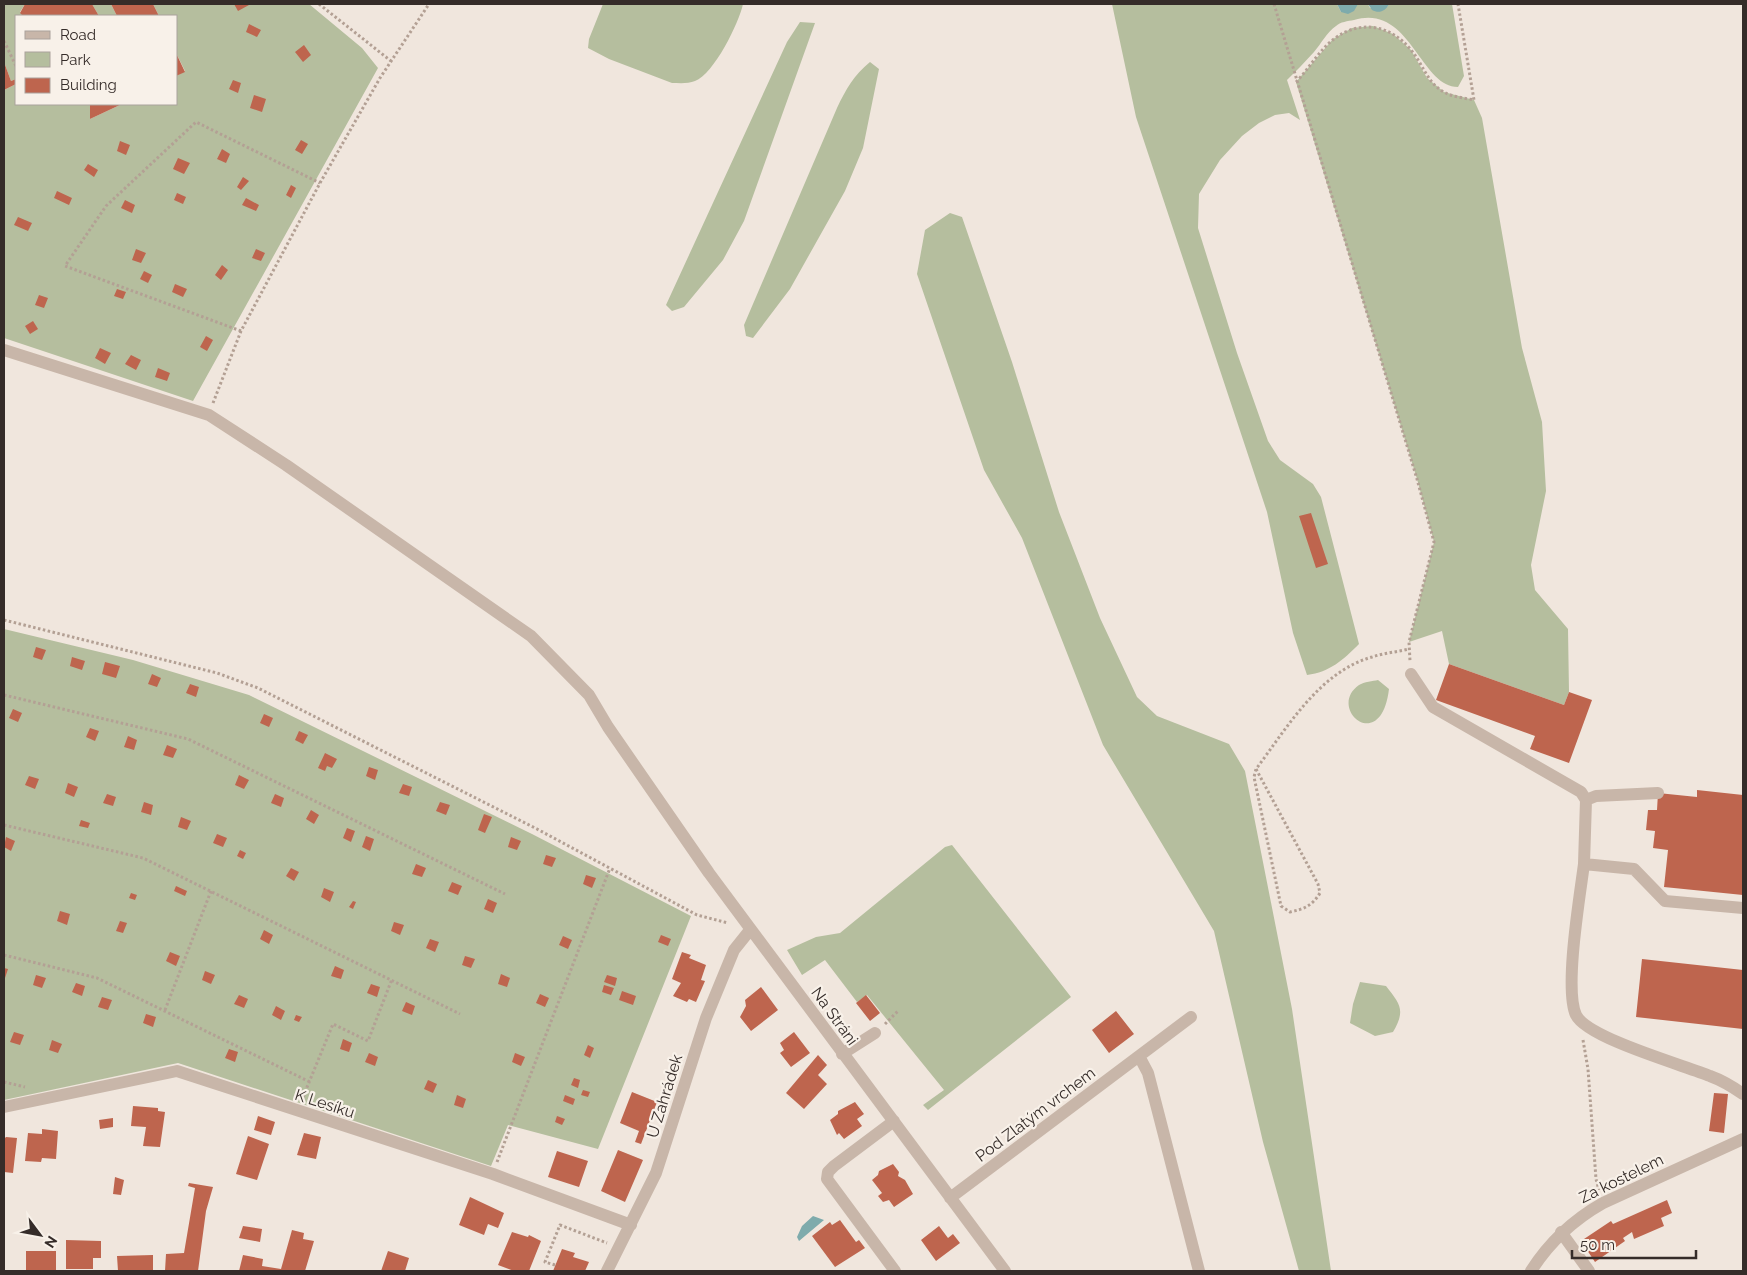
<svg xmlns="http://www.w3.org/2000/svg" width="1747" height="1275" font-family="Raleway,sans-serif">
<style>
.green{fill:#b5be9e}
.water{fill:#7eabac}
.building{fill:#be654e}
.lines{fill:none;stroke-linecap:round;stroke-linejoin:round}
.path{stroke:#b3a094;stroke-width:3;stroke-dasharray:2.5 2.5;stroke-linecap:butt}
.minor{stroke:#c8b6a9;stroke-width:12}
.labels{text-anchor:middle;stroke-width:4.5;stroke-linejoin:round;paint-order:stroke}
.street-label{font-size:16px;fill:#352c29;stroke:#f8f1e9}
</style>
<rect width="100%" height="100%" fill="#f0e6dd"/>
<path class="green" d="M4,4H25L20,12L23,16H16V79L11,81L4,62Z
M92,4H111L117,16H99Z
M153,4H309L362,48L378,68L193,401L4,338V90L16,84V104H90V119L122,104H176V76L185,71L176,53V16H159Z
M603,4H743C739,23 714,74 695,81C688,84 679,83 672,83L609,59L588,48L589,39Z
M1112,4H1337L1341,12L1358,4H1368L1370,8L1387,7L1389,4H1452L1464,76L1458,87C1420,87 1410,3 1354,20C1348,21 1340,22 1336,26C1327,32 1321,44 1314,52C1305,62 1296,71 1287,80L1300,120L1289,113L1275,115L1259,123L1242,136L1220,160L1199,194L1198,228L1237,353L1268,441L1280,460L1313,484L1321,497L1359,644C1343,660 1330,672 1307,675L1293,633L1267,512L1136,117Z
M800,22L815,23L744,221L723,260L684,307L672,311L666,305L787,42Z
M1373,26L1393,34L1411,50L1427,78L1444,92L1474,100L1482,118L1522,348L1542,422L1546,491L1531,565L1535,590L1568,629L1569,692L1564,705L1449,664L1442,631L1409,642L1434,542L1417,479L1296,82L1333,39L1352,28Z
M870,62L879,69L863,148L845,191L790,289L753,338L746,336L744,325L837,108C846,89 854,75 870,62Z
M950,213L962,217L1012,362L1059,512L1100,618L1137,697L1157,716L1229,744L1245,771L1292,1009L1331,1271H1299L1263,1142L1214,931L1103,745L1022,538L984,470L917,274L925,230Z
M4,629L133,660L249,695L532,834L691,916L598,1149L508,1125L491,1166L178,1063L4,1100Z
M1378,680L1389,689C1381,756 1326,708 1359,685C1364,682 1373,681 1378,680Z
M952,845L1071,997L928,1110L923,1105L944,1090L867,995L857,1002L825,960L802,975L787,950L816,937L840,933L945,847Z
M1360,982L1386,986C1400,1004 1406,1010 1393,1032L1375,1036L1350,1023L1353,1004Z"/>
<path class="water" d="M1337,4H1358L1354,11L1348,14L1341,12Z
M1368,4H1389C1386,11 1379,14 1372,10Z
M813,1216L824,1220L799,1241L797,1237L802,1226Z"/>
<path class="building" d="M25,4H92L99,16H23L20,13Z
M111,4H153L159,16H117Z
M234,4H249V5L238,11Z
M249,24L261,30L257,37L246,32Z
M304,45L311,55L303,62L295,52Z
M176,53L185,72L176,76Z
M4,62L11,81L16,79V84L4,90Z
M233,80L241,83L238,93L229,89Z
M254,95L266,99L262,112L250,108Z
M90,104H122L90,119Z
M301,140L308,144L302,154L295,150Z
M120,141L130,145L126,155L117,151Z
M222,149L230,154L226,163L217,159Z
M178,158L190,163L184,174L173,169Z
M88,164L98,170L94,177L84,170Z
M243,177L249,181L241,190L237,187Z
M291,185L296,188L291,198L286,195Z
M57,191L72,198L69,205L54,198Z
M177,193L186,197L183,204L174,200Z
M246,198L259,205L256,211L242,205Z
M125,200L135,205L132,213L121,208Z
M18,217L32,223L28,231L14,225Z
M136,249L146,253L141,263L132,260Z
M256,249L265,253L261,261L252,258Z
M222,265L228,270L221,280L215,275Z
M144,271L152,275L148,283L140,279Z
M175,284L187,289L183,297L172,292Z
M117,289L126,292L123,299L114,296Z
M39,295L48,298L44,308L35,305Z
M33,321L38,329L30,334L25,326Z
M206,336L213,340L207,351L200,347Z
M100,348L111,353L105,364L95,358Z
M131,355L141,360L136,370L125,364Z
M158,368L170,373L167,381L155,377Z
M1311,513L1328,564L1316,568L1299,516Z
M36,647L46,650L42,660L33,657Z
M72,657L85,661L82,670L70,666Z
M105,662L120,666L116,678L102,674Z
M1449,664L1564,705L1569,692L1592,700L1569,763L1530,749L1535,736L1436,700Z
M152,674L161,678L157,687L148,684Z
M190,684L199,687L196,697L186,693Z
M13,709L22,713L18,722L9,718Z
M264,714L273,718L269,727L260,723Z
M90,728L99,731L95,741L86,737Z
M299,731L308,735L303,744L295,740Z
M128,736L137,740L134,750L124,747Z
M167,745L177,749L173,758L163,755Z
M325,753L337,759L332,768L327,766L325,771L318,768Z
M369,767L378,770L375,780L366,776Z
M239,775L249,780L244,789L235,785Z
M29,776L39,779L35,789L25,785Z
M68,783L78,787L74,797L65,793Z
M403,784L412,787L409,796L399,793Z
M1697,790L1743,795V895L1664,887L1668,850L1653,848L1655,831L1646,830L1648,810H1657L1658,793L1697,797Z
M107,794L116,797L113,806L103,803Z
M275,794L284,798L281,807L271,803Z
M144,802L153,805L151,815L141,812Z
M440,802L450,805L446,815L436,811Z
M311,810L319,815L314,824L306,819Z
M484,814L492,817L485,833L478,830Z
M181,817L191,821L187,830L178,827Z
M81,820L90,823L88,828L79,826Z
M347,828L355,831L351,842L343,838Z
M217,834L227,838L223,847L213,843Z
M366,836L374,839L370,851L362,847Z
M6,837L15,841L11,851L4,847Z
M511,837L521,841L517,850L508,847Z
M240,850L246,853L243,859L237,856Z
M546,855L556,858L552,867L543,864Z
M416,864L426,868L422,877L412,874Z
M291,868L299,872L294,881L286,876Z
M586,875L596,878L592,888L583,884Z
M452,882L462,886L458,895L448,891Z
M176,886L187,891L185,896L174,891Z
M324,888L334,892L330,902L321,897Z
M131,893L137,895L135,900L129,898Z
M488,899L497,903L493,913L484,909Z
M353,901L356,902L353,909L349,907Z
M60,911L70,914L67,925L57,921Z
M120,921L127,923L123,933L116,931Z
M394,922L404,925L400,935L391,931Z
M264,930L273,935L269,944L260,939Z
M661,935L671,939L668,946L658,942Z
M563,936L572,940L568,949L559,945Z
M430,939L439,942L435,952L426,948Z
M170,952L180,956L176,966L166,961Z
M682,952L691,955L689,958L706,965L701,980L705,981L696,1002L689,999L687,1002L673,996L681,983L672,979Z
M465,956L475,959L471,968L462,965Z
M1642,959L1743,970V1029L1636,1017Z
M335,966L344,970L341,979L331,976Z
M4,968L8,969L4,981Z
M205,971L215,975L211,984L202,980Z
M501,974L510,978L507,987L498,984Z
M36,975L46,978L42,988L33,985Z
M607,975L617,978L615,986L604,982Z
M76,983L85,986L82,996L72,992Z
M371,984L380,987L377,997L367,993Z
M604,985L614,988L611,995L602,992Z
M761,987L778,1010L751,1031L740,1017L746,1006L745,1000Z
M622,991L636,996L633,1005L619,1000Z
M540,994L549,998L545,1007L536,1003Z
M239,995L248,999L244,1008L234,1004Z
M866,995L880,1013L870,1021L856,1003Z
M102,997L112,1000L108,1010L98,1007Z
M406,1002L415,1006L412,1015L402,1011Z
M276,1006L285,1011L281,1020L272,1015Z
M1116,1011L1134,1034L1109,1053L1092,1030Z
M146,1014L156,1017L153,1027L143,1023Z
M296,1015L302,1017L299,1022L294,1020Z
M14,1032L24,1035L20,1045L10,1042Z
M794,1032L810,1053L791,1067L780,1053L784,1050L780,1043Z
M343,1039L352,1043L349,1052L340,1049Z
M52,1040L62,1044L58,1053L49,1050Z
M588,1045L594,1048L590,1058L584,1055Z
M229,1049L238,1052L235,1062L225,1058Z
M369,1053L378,1057L375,1066L365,1062Z
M515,1053L525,1057L521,1066L512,1062Z
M818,1055L827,1065L818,1075L827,1084L804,1109L786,1093Z
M574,1078L580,1080L578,1088L571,1085Z
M428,1080L437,1084L433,1093L424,1089Z
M583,1090L590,1092L588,1097L581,1095Z
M632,1092L657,1102L641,1144L635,1142L639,1131L620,1123Z
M1714,1093L1728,1094L1724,1133L1709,1131Z
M457,1095L466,1099L463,1108L454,1105Z
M565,1095L575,1099L573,1105L563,1101Z
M855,1102L864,1114L857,1119L862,1126L844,1139L839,1133L837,1135L830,1120L838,1114V1111Z
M133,1106L158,1108V1111L165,1112L160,1147L143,1146L146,1127L131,1126Z
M258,1116L275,1122L271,1135L254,1130Z
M557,1116L565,1119L562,1125L555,1122Z
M113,1118V1127L100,1129L99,1120Z
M42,1129L58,1131L56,1159L42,1158L41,1162L25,1161L28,1133L42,1134Z
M304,1133L321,1137L316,1159L297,1155Z
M248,1136L269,1144L257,1180L236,1174Z
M6,1137L17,1138L13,1173L4,1172V1139Z
M618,1150L643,1160L625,1202L601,1191Z
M557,1151L588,1161L579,1187L548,1177Z
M893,1164L899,1172L898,1176L905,1180L913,1194L894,1207L889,1200L883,1202L878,1196L882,1193L872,1180L878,1175L879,1171Z
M115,1177L124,1180L121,1195L113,1194Z
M189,1183L213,1187L206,1211L198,1271H165L166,1254L184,1253L195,1188L188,1186Z
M470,1197L504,1213L498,1228L488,1224L484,1235L459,1225Z
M1667,1200L1672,1213L1661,1218L1664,1226L1634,1239L1632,1232L1623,1238L1625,1241L1595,1262L1581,1241L1611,1221L1613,1224Z
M840,1220L856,1242L859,1240L865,1248L835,1267L812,1236L830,1222L832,1225Z
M243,1226L262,1229L260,1242L239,1238Z
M939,1226L948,1238L953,1234L960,1243L936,1261L921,1240Z
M292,1230L304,1233L303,1239L314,1241L305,1271H239L243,1255L263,1259L262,1266L281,1269Z
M512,1232L528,1237L529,1235L541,1241L529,1271H514L498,1265Z
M66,1240L101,1241V1258H93V1269H66Z
M562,1249L575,1253L573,1257L589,1262L585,1271H553Z
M26,1251H56V1271H26Z
M388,1251L409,1258L405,1271H381Z
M153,1255V1271H118L117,1256Z"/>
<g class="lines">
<path class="path" d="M319,4L391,61
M1274,4L1417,479L1434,542L1409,642L1410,661
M4,41L16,66
M1296,82C1309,69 1319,50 1334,39C1360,19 1391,25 1411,50C1423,64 1427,83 1444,92C1452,97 1465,98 1474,100L1458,4
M241,331L65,266L106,206L196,122L320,183
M213,403L241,331L320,183L380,78L429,4
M4,620L217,673L258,688L537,829L697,915L728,923
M4,695L188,739L505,894
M1256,769L1318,884L1320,893C1312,906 1304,909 1290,912L1281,906L1254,777L1256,769C1287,728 1319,672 1372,657C1384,653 1397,652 1409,649
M4,825L143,858L460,1014
M4,955L97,978L310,1082
M165,1010L211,891
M885,1024L899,1010
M1583,1040L1588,1069L1596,1179L1599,1190
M4,1082L25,1087
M303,1097L333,1024L368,1041L392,979
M497,1162L610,868
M555,1265L545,1262L560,1225L607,1243"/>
<path class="minor" d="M4,350L209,415L286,465L531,636L589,695L608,727L709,873L1005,1271
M1411,674L1433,707L1581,792L1586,800L1596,796L1658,793
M1586,800L1584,864L1634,869L1665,901L1743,908
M1584,864C1580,895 1564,989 1576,1015C1587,1038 1683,1065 1710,1076C1721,1080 1733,1087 1743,1094
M842,1054L875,1033
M1139,1056L1148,1073L1199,1271
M4,1107L177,1071L493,1174L631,1225
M894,1121L834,1166L828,1172L827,1179L895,1271
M950,1198L1191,1017
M1561,1232L1589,1271
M607,1271L656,1173L706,1018L734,950L750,930
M1531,1271C1550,1241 1573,1220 1603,1203L1743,1139"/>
</g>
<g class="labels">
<g class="street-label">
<text transform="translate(835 1016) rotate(54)" y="6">Na Stráni</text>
<text transform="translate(664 1096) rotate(-73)" y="6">U Zahrádek</text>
<text transform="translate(325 1103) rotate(18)" y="6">K Lesíku</text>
<text transform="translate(1035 1114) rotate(-37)" y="6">Pod Zlatým vrchem</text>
<text transform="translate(1621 1178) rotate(-26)" y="6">Za kostelem</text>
</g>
</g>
<rect width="1747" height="1275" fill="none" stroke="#352c29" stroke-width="10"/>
<rect x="15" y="15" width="162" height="90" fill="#f8f1e9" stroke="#aaa29c"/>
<rect x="25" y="31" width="25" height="8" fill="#c8b6a9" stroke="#aaa29c"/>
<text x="60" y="40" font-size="15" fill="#352c29">Road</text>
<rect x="25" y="52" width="25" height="15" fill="#b5be9e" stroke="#aaa29c"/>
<text x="60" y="65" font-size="15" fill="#352c29">Park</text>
<rect x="25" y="78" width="25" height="15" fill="#be654e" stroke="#aaa29c"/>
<text x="60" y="90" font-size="15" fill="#352c29">Building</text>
<g transform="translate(40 1235) rotate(122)" stroke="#f8f1e9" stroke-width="4" paint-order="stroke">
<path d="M0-4L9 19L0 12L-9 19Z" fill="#352c29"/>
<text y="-8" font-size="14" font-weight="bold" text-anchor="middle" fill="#352c29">N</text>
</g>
<path d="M1572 1250v8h124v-8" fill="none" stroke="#352c29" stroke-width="2.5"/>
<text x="1580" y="1250" font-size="15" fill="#352c29" stroke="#f8f1e9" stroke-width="4" paint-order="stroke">50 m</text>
</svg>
